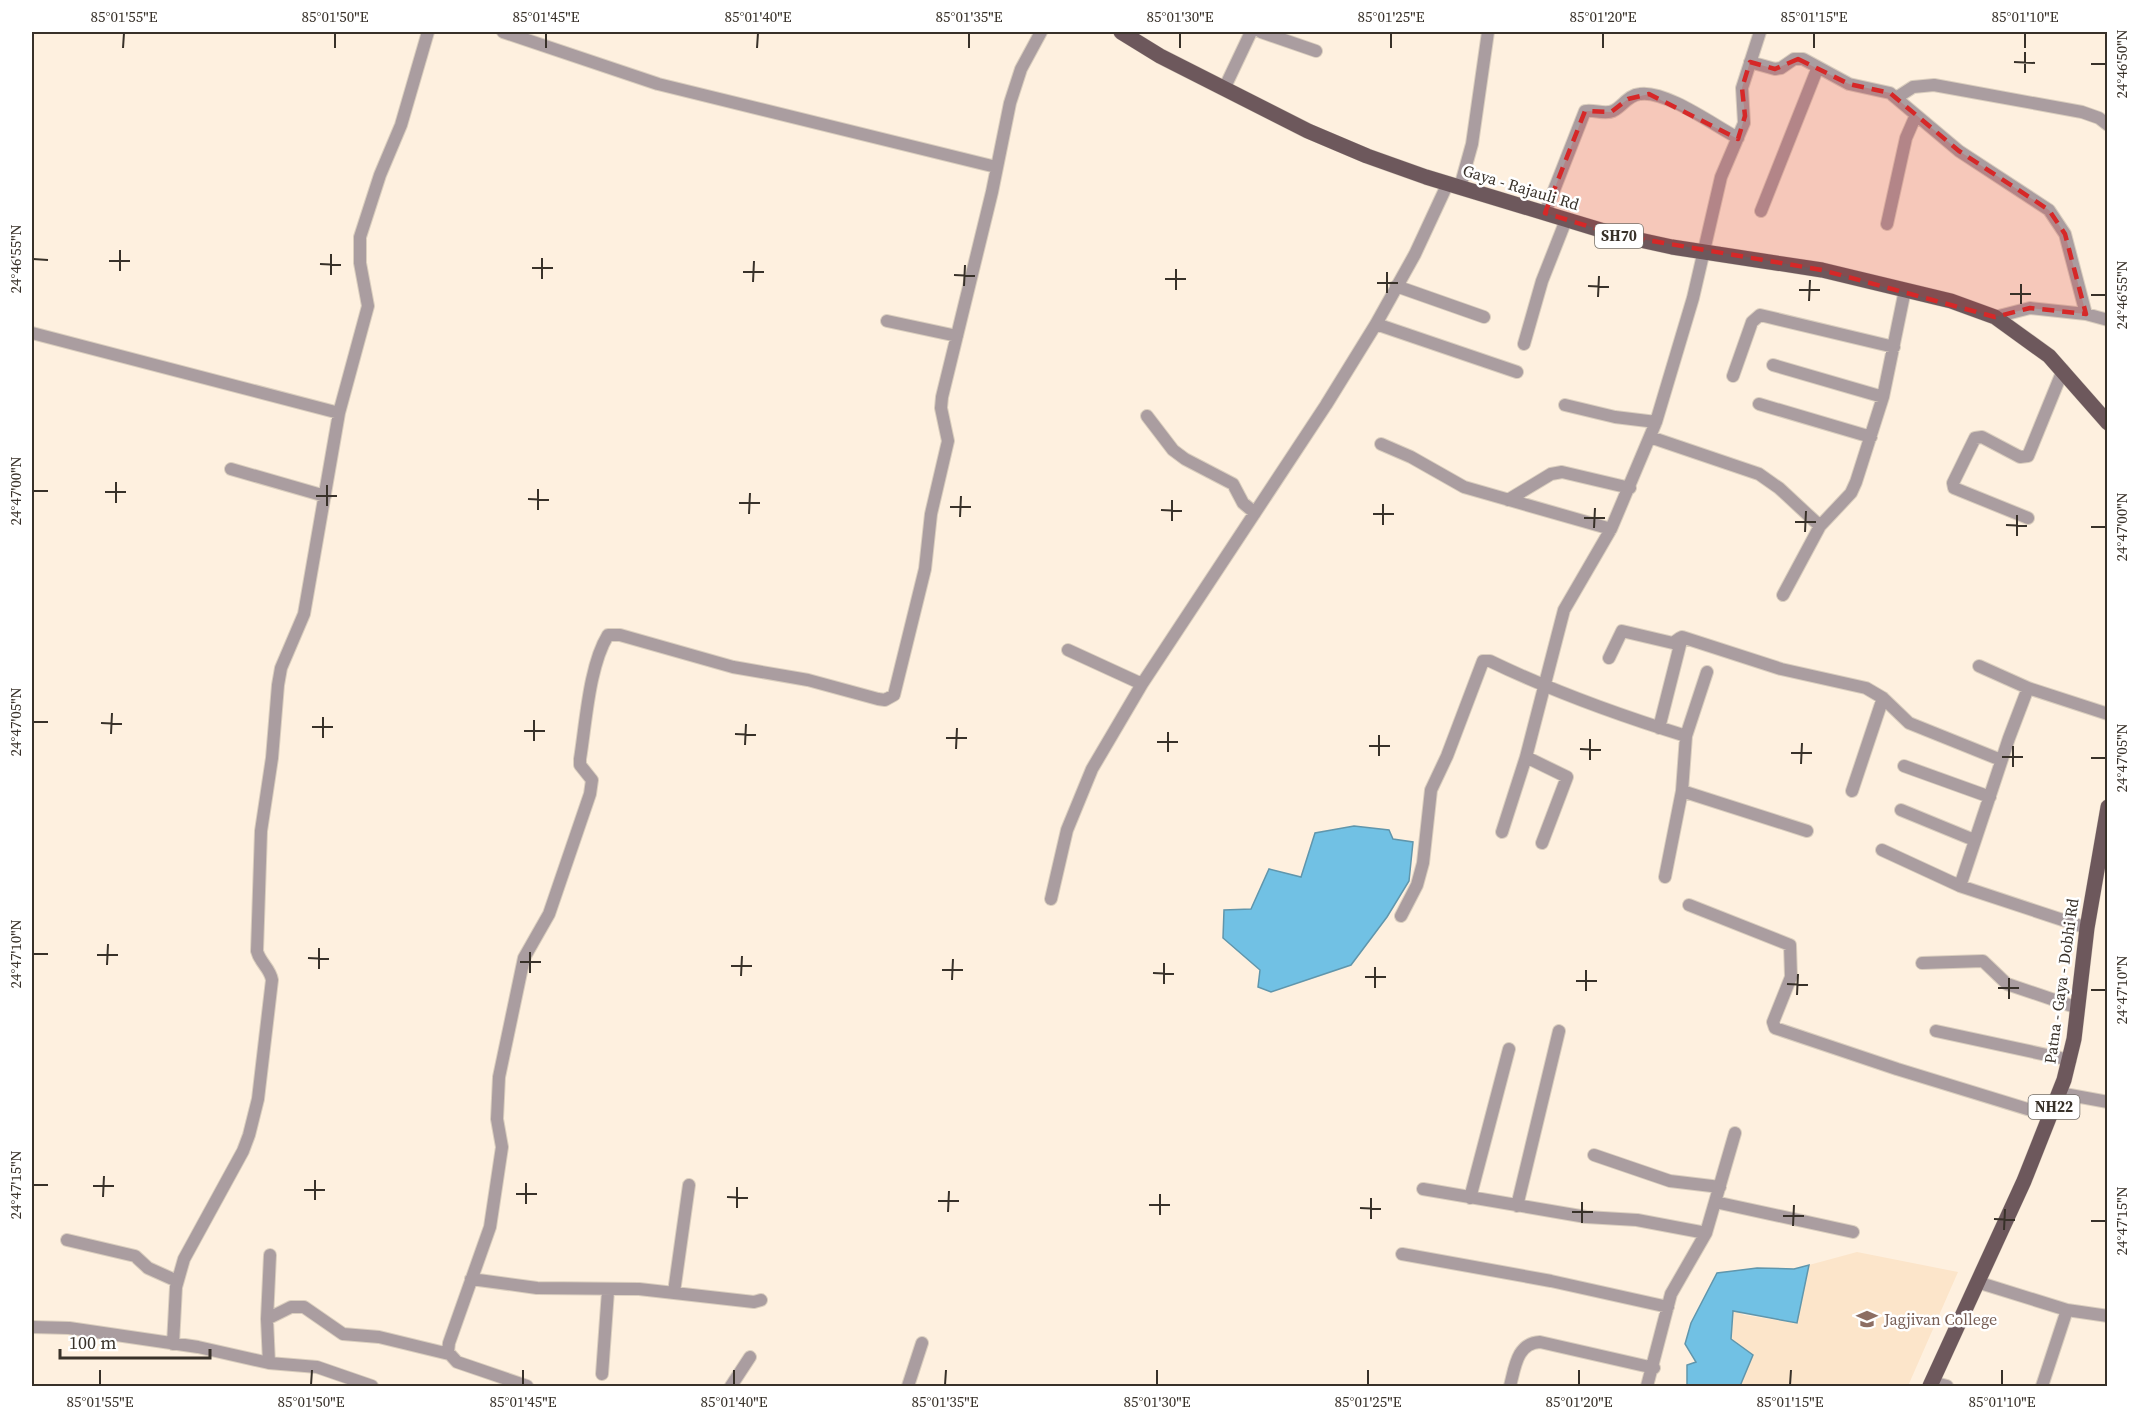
<svg xmlns="http://www.w3.org/2000/svg" width="2139" height="1418" font-family="'Source Serif 4',serif">
<style>
.built{fill:#fce5ca}
.water{fill:#71c1e4;stroke:#6096ac;stroke-width:1.5}
.lines{fill:none;stroke-linecap:round;stroke-linejoin:round}
.minor-casing{stroke:#dacebe;stroke-width:14}
.major-casing{stroke:#dacebe;stroke-width:16}
.minor{stroke:#aa9da0;stroke-width:12}
.major{stroke:#6d585c;stroke-width:15}
.marked{fill:#d62828;fill-opacity:0.2;stroke:#d62828;stroke-width:4.5;stroke-dasharray:12 8;stroke-linejoin:round}
.ticks{fill:none;stroke:#383129;stroke-width:2}
.labels{text-anchor:middle;stroke-width:5;stroke-linejoin:round;paint-order:stroke}
.shield{fill:#fff;stroke:#746f69;stroke-width:1.5}
.shield-label{font-size:15px;font-weight:bold;fill:#383129}
.street-label{font-size:16px;fill:#383129;stroke:#fff}
.education-label{font-size:16px;fill:#785e54;stroke:#fff;text-anchor:start}
.neatline{fill:none;stroke:#383129;stroke-width:2}
.ticks-label{font-size:15px;text-anchor:middle;fill:#383129}
</style>
<rect width="100%" height="100%" fill="#fef0df"/>
<path class="built" d="M1857,1252L1958,1272L1908,1386H1740L1753,1355L1731,1339L1733,1310L1744,1315L1797,1323L1809,1265Z"/>
<path class="water" d="M1354,826L1389,830L1393,839L1413,842L1409,881L1387,917L1351,965L1271,992L1258,987L1260,970L1223,938L1224,910L1251,909L1269,869L1301,877L1315,833Z
M1809,1265L1797,1323L1733,1311L1731,1339L1753,1355L1740,1386H1687V1365L1696,1362L1685,1344L1691,1323L1717,1273L1757,1268L1794,1269Z"/>
<g class="lines">
<defs>
<path id="minor" d="M503,32L658,84L996,167
M1261,32L1316,51
M1750,62L1775,69L1781,68L1794,59H1803L1849,84L1890,93L1959,151L2049,210L2065,234L2086,314L2108,320
M1224,89L1251,32
M1896,98L1913,87L1934,85L2082,112L2099,118L2108,125
M1460,187L1472,144L1488,32
M1761,211L1818,67
M1545,213L1585,111C1594,109 1604,115 1613,111C1623,106 1628,95 1640,94C1666,90 1715,126 1738,138
M1887,224L1906,138L1916,115
M1396,286L1484,317
M1995,317L2030,308L2086,314
M887,321L957,336
M1376,324L1517,372
M32,333L339,413
M1524,344L1542,281L1566,220
M1773,365L1883,397
M1733,376L1752,322L1760,315L1894,347
M1759,404L1871,437
M1565,405L1615,417L1656,422
M1147,416L1173,450L1185,459L1233,484L1243,503L1255,513
M1650,437L1759,474L1779,488L1820,526
M1381,444L1411,457L1464,487L1611,529
M231,469L325,496
M1508,500L1551,474L1562,472L1630,488
M2028,518L1954,488L1953,483L1975,438L1982,437L2020,457L2028,456L2063,370
M1783,595L1820,526L1851,493L1856,482L1883,397L1905,290
M1068,650L1142,684
M1609,658L1622,631L1673,643L1680,638
M1979,666L2028,688L2108,714
M1659,728L1682,637L1781,669L1866,688L1883,698L1909,723L2001,760
M1526,757L1567,777L1542,843
M1904,766L1990,797
M1682,791L1807,831
M1852,791L1883,698
M1901,810L1974,840
M1502,832L1526,757L1564,610L1611,529L1656,422L1693,298L1721,177L1744,123L1742,88L1760,32
M1882,850L1960,886L2087,928
M1665,877L1682,791L1686,736L1707,672
M1960,886L2009,738L2028,688
M1051,899L1067,830L1092,769L1142,684L1326,405L1376,324L1415,254L1448,183
M1689,905L1790,945L1791,977L1773,1022L1775,1028L1897,1069L2050,1116
M1401,916L1417,885L1423,863L1431,790L1447,756L1483,661H1490C1554,692 1618,715 1686,736
M1922,963L1983,961L2007,984L2078,1008
M1936,1031L2070,1060
M2059,1093L2108,1102
M1594,1155L1670,1181L1720,1187
M1423,1189L1586,1217L1637,1220L1706,1233
M1470,1198L1509,1049
M1715,1202L1853,1232
M1517,1206L1559,1031
M67,1240L135,1256L148,1268L177,1281
M1402,1254L1551,1281L1668,1307
M471,1279L537,1288L639,1289L754,1302L761,1300
M1977,1282L2067,1310L2108,1316
M674,1292L689,1185
M267,1319L291,1307H304L343,1334L379,1337L449,1354
M32,1327L69,1328L198,1347L269,1363L317,1367L372,1386
M173,1344L176,1287L184,1259L243,1151L249,1135L258,1099L272,980C270,968 260,963 257,951L261,831L272,758L278,685L281,668L304,614L339,413L368,306L360,263V237L380,175L401,125L428,32
M269,1363L267,1319L270,1255
M602,1374L608,1291
M1932,1382L1947,1386
M527,1386L457,1362L448,1352L449,1343L490,1227L502,1147L497,1119L499,1077L524,958L549,914L590,794L592,780L580,765V759C586,722 589,666 608,635H620L733,667L808,680L878,699L885,700L894,695L925,569L931,514L948,441L941,408L942,397L992,192L1010,103L1021,69L1041,32
M731,1386L750,1357
M908,1386L922,1343
M1510,1386C1515,1367 1517,1343 1540,1342L1654,1368
M1647,1386L1671,1294L1706,1233L1735,1133
M2042,1386L2067,1310"/>
<path id="major" d="M1121,32L1160,56L1308,131L1367,156L1426,177L1617,235L1672,247L1822,270L1951,301L1995,317L2049,356L2108,423
M1930,1386L2024,1181L2064,1080L2074,1039L2087,928L2108,807"/>
</defs>
<use href="#minor" class="minor-casing"/>
<use href="#major" class="major-casing"/>
<use href="#minor" class="minor"/>
<use href="#major" class="major"/>
</g>
<path class="marked" d="M1798,59L1849,84L1890,93L1959,151L2049,210L2065,234L2086,314L2030,308L1995,317L1822,270L1617,235L1545,213L1585,111L1611,112L1628,99L1649,94L1738,139L1745,116L1742,88L1750,62L1775,69Z"/>
<path class="ticks" d="M123,48L124,33M335,48V33M546,48V33M757,48L758,33M969,48V33M1180,48V33M1391,48V33M1603,48V33M1814,48V33M2025,48V33M2014,62L2035,63M2091,64H2106M2025,73V52M33,259L48,260M109,261H130M320,264L341,265M532,268H553M120,271V250M743,272H764M331,275V254M954,275L975,276M542,279V258M1165,279H1186M753,282L754,261M1377,283H1398M964,286L965,265M1588,286L1609,287M1176,290V269M1799,290H1820M1387,293V272M2010,294H2031M2091,295H2106M1598,297L1599,276M1809,301L1810,280M2021,304V284M33,491H48M105,492H126M316,496H337M528,499L549,500M116,503V482M739,503H760M327,506V485M950,507H971M538,510V489M1161,510L1182,511M749,514L750,493M1373,514H1394M960,517L961,496M1584,518H1605M1172,521V500M1795,522H1816M1383,525V504M2006,525L2027,526M2091,527H2106M1594,528L1595,508M1805,532L1806,511M2017,536V515M33,722H48M101,723L122,724M312,727H333M524,731H545M111,734L112,713M735,734L756,735M323,738V717M946,738H967M534,741V720M1157,742H1178M745,745L746,724M1369,746H1390M956,749L957,728M1580,749L1601,750M1168,752V732M1791,753H1812M1379,756V735M2002,757H2023M2091,758H2106M1590,760V739M1801,764L1802,743M2013,767V746M33,954H48M97,955H118M308,958L329,959M520,962H541M107,965L108,944M731,966H752M319,969V948M942,970H963M530,973V952M1153,973L1174,974M741,976L742,956M1365,977H1386M952,980L953,959M1576,981H1597M1164,984V963M1787,984L1808,985M1375,988V967M1998,988H2019M2091,990H2106M1586,991V970M1797,995L1798,974M2009,999V978M33,1185H48M93,1186H114M304,1190H325M516,1194H537M103,1197L104,1176M727,1197L748,1198M315,1200V1180M938,1201H959M526,1204V1183M1149,1205H1170M737,1208V1187M1360,1208L1381,1209M948,1212L949,1191M1572,1212H1593M1160,1215V1194M1783,1216H1804M1371,1219V1198M1994,1219L2015,1220M2091,1221H2106M1582,1223V1202M1793,1226L1794,1205M2004,1230L2005,1209M100,1385V1370M311,1385L312,1370M523,1385V1370M734,1385V1370M945,1385L946,1370M1157,1385V1370M1368,1385V1370M1579,1385V1370M1790,1385L1791,1370M2002,1385V1370"/>
<defs>
<symbol id="school-bare" viewBox="-9 -9 18 18"><path d="M0-5L7-2L0 1L-7-2ZM-4 1L0 2.5L4 1V4Q0 6-4 4Z" fill="#8d6e63" stroke="#fff" stroke-width="2.5" paint-order="stroke"/></symbol>
</defs>
<g fill-rule="evenodd">
<use href="#school-bare" x="1852" y="1304" width="30" height="30"/>
</g>
<g class="labels">
<g class="shield">
<rect x="1595" y="224" width="48" height="24" rx="4.5"/>
<rect x="2028.5" y="1095" width="51" height="24" rx="4.5"/>
</g>
<g class="shield-label">
<text x="1619" y="241">SH70</text>
<text x="2054" y="1112">NH22</text>
</g>
<g class="street-label">
<text transform="translate(1521 187) rotate(17)" y="6">Gaya - Rajauli Rd</text>
<text transform="translate(2061 981) rotate(-82)" y="6">Patna - Gaya - Dobhi Rd</text>
</g>
<g class="education-label">
<text x="1884" y="1325">Jagjivan College</text>
</g>
</g>
<rect width="2139" height="1418" fill="none" stroke="#ffffff" stroke-width="66"/>
<path d="M60 1349v9h150v-9" fill="none" stroke="#383129" stroke-width="3"/>
<text x="69" y="1349" font-size="18" fill="#383129" stroke="#ffffff" stroke-width="4.5" paint-order="stroke">100 m</text>
<rect x="33" y="33" width="2073" height="1352" class="neatline"/>
<g class="ticks-label">
<text x="124" y="22">85°01'55"E</text>
<text x="335" y="22">85°01'50"E</text>
<text x="546" y="22">85°01'45"E</text>
<text x="758" y="22">85°01'40"E</text>
<text x="969" y="22">85°01'35"E</text>
<text x="1180" y="22">85°01'30"E</text>
<text x="1391" y="22">85°01'25"E</text>
<text x="1603" y="22">85°01'20"E</text>
<text x="1814" y="22">85°01'15"E</text>
<text x="2025" y="22">85°01'10"E</text>
<text transform="translate(2122 64) rotate(-90)" y="5">24°46'50"N</text>
<text transform="translate(16 259) rotate(-90)" y="5">24°46'55"N</text>
<text transform="translate(2122 295) rotate(-90)" y="5">24°46'55"N</text>
<text transform="translate(16 491) rotate(-90)" y="5">24°47'00"N</text>
<text transform="translate(2122 527) rotate(-90)" y="5">24°47'00"N</text>
<text transform="translate(16 722) rotate(-90)" y="5">24°47'05"N</text>
<text transform="translate(2122 758) rotate(-90)" y="5">24°47'05"N</text>
<text transform="translate(16 954) rotate(-90)" y="5">24°47'10"N</text>
<text transform="translate(2122 990) rotate(-90)" y="5">24°47'10"N</text>
<text transform="translate(16 1185) rotate(-90)" y="5">24°47'15"N</text>
<text transform="translate(2122 1221) rotate(-90)" y="5">24°47'15"N</text>
<text x="100" y="1407">85°01'55"E</text>
<text x="311" y="1407">85°01'50"E</text>
<text x="523" y="1407">85°01'45"E</text>
<text x="734" y="1407">85°01'40"E</text>
<text x="945" y="1407">85°01'35"E</text>
<text x="1157" y="1407">85°01'30"E</text>
<text x="1368" y="1407">85°01'25"E</text>
<text x="1579" y="1407">85°01'20"E</text>
<text x="1790" y="1407">85°01'15"E</text>
<text x="2002" y="1407">85°01'10"E</text>
</g>
</svg>
